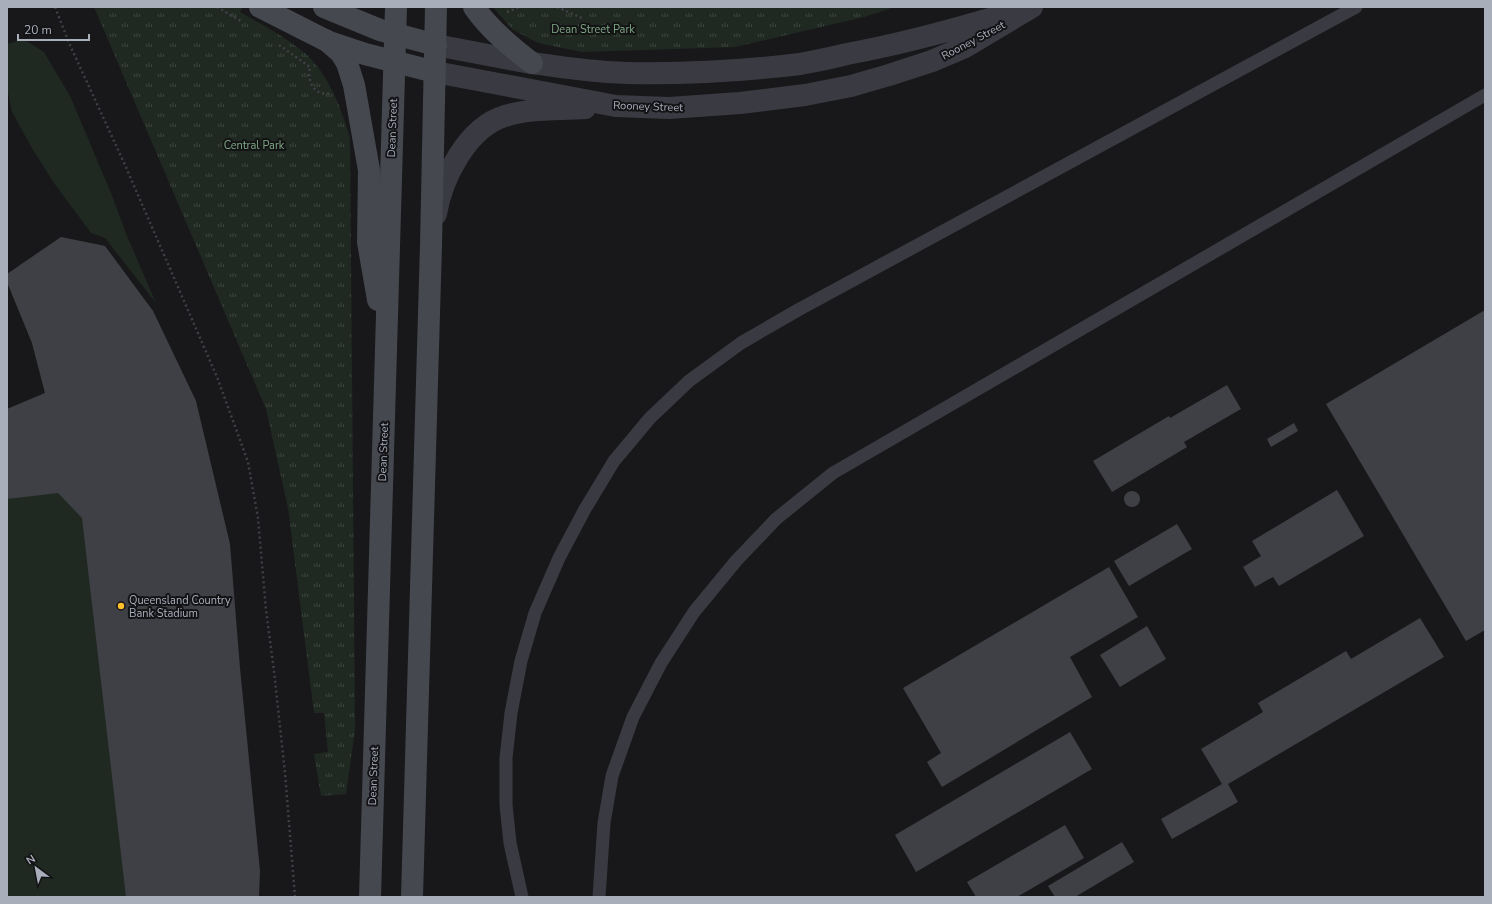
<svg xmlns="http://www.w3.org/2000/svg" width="1492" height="904" font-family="'Nunito Sans',sans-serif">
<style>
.green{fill:#1f2921}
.park{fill:url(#park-tufts)}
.building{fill:#3f4045}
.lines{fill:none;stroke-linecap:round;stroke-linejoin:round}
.path{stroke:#3e4047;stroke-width:2.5;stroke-dasharray:2 3;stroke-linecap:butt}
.service{stroke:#3a3b42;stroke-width:13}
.minor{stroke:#3a3b42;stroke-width:22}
.secondary{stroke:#464850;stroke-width:22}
.poi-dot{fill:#ffc12b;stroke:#131316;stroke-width:1.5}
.labels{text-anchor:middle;stroke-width:4;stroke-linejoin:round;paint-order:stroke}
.park-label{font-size:11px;fill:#7ea883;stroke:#131316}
.street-label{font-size:11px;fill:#a9aebb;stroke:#131316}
.poi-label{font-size:11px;fill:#a9aebb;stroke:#131316;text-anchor:start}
</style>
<defs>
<pattern id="park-tufts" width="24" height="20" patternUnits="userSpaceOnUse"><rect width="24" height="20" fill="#1f2921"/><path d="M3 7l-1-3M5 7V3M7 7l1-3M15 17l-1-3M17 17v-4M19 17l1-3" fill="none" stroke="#3d463f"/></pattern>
</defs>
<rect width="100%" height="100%" fill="#18181a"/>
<path class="green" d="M20,40L28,42L44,52L70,96L111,193L127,236L156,303L105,238L91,233L54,183L33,150L12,112L7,88V47L8,44Z
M61,237L105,246L153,311L196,401L259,897H7V409L45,393L32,343L7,282V274Z"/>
<path class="park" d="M94,7H243L240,12C261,24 288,38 306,54C329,76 341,107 350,138L355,730L346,794L321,796L314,754L328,752L324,713H314L288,508L266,409Z
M493,7H895L864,17L735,47L582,52L538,43L512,29Z"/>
<path class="building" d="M61,237L105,246L153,311L196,401L230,544L240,668L260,871L259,897H126L82,518L58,493L7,499V409L45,393L32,343L7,282V274Z
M1485,310V630L1466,641L1326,404Z
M1227,385L1241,409L1184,442L1187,447L1112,492L1093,461L1169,416L1170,418Z
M1294,423L1298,431L1271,447L1267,439Z
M1337,490L1364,536L1279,586L1273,577L1255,587L1243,567L1261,556L1252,541Z
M1124 499a8 8 0 1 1 16 0a8 8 0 1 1-16 0Z
M1177,524L1192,549L1129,586L1114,561Z
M1109,567L1138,617L1070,657L1092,697L942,787L927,762L941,753L903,688Z
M1420,618L1444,657L1228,784L1238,802L1172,839L1161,819L1222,784L1201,749L1263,712L1258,703L1346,651L1351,659Z
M1147,626L1166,659L1120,687L1100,655Z
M1070,732L1092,769L916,872L895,835Z
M1065,825L1084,858L1017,897H976L967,882Z
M1122,842L1134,862L1075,897H1055L1048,886Z"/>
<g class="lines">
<path class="path" d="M55,7L69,43L125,165L217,377L248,462L258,518L266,610L274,671L285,773L295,897
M217,7L241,21
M557,7L582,18
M507,12L520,7
M279,45L310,67C307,82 314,97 332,93"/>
<path class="service" d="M522,897L510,843L506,805V758L511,713L521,661L535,613L559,558L585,509L614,461L650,418L689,381L741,343L798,310L1356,7
M599,897L604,823L612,776L633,717L661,663L694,612L736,561L776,519L833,473L1485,95"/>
<path class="minor" d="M436,45C498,57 564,71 627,73C685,74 743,71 800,64C816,61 831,58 847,54C901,44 953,30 1006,14
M435,72L616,106L669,108L740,103L805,95L851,86L889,75L932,61L965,47L1032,7
M436,214C442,177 468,127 505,116C529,108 559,110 585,108"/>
<path class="secondary" d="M260,7L329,42L365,54L435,72
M324,7L380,30L436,45
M474,7C489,29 511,47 532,63
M326,40L341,53L347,63L354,85L369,170L368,242L378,300
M370,897L396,7
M412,897L431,245L436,7"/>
</g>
<circle class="poi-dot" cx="121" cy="606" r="4"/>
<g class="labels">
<g class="park-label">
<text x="593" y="33">Dean Street Park</text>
<text x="254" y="149">Central Park</text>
</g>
<g class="street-label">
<text transform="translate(973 40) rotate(-28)" y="4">Rooney Street</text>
<text transform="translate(648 106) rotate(2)" y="4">Rooney Street</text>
<text transform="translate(392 128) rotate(-88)" y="4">Dean Street</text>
<text transform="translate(383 452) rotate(-88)" y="4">Dean Street</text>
<text transform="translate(373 776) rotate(-88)" y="4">Dean Street</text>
</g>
<g class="poi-label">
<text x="129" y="604">Queensland Country<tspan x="129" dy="13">Bank Stadium</tspan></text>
</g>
</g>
<rect width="1492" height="904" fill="none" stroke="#a9aebb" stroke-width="16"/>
<g transform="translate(36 868) rotate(328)" stroke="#131316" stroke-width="3" paint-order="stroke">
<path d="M0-3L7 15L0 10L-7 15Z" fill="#a9aebb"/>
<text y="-6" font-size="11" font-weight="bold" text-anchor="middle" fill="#a9aebb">N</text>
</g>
<path d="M18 34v6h71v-6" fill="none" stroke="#a9aebb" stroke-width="2"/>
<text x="24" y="34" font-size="12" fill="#a9aebb" stroke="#131316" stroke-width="3" paint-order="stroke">20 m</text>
</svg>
